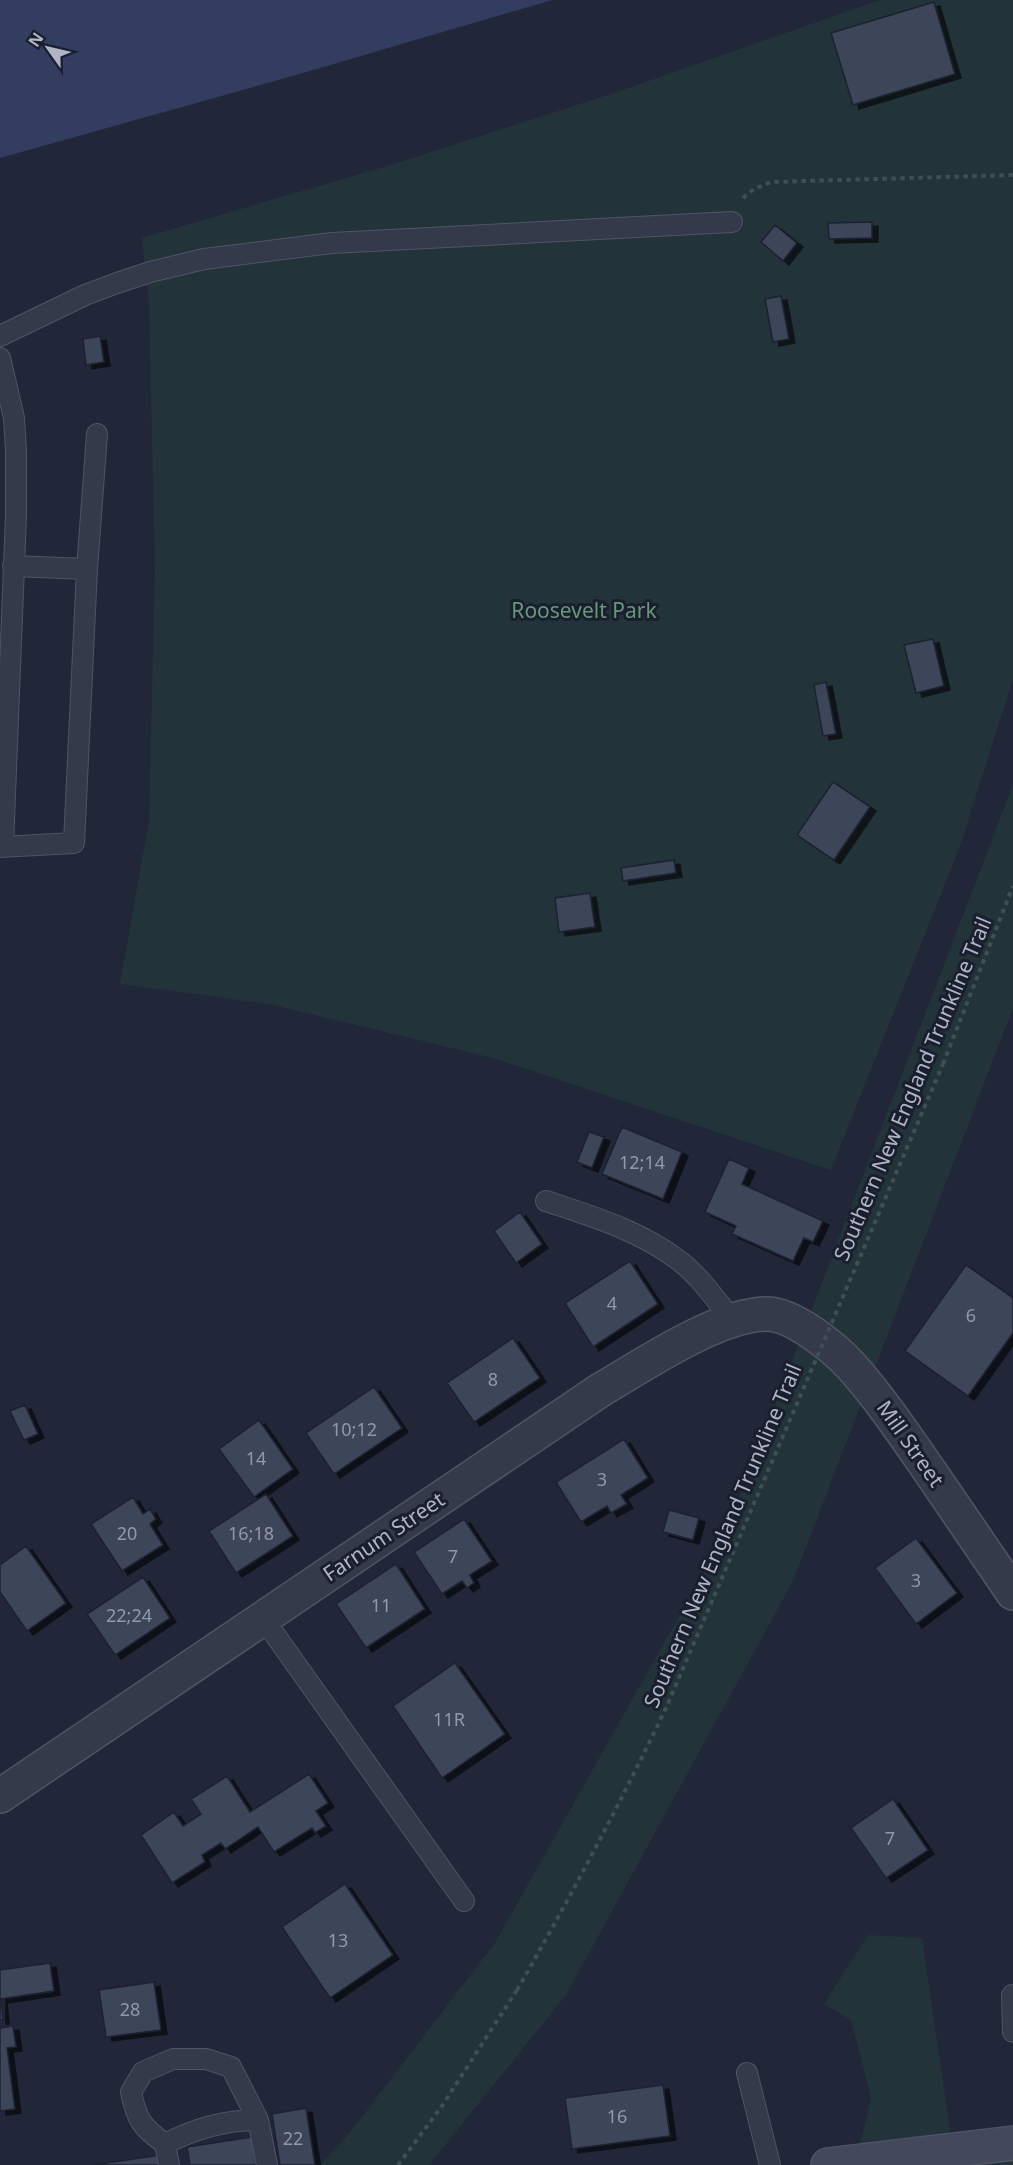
<svg xmlns="http://www.w3.org/2000/svg" width="1013" height="2165" font-family="'Noto Sans',sans-serif">
<style>
.green{fill:#23333a}
.water{fill:#333d5f}
.building{fill:#3d4459;stroke:#1c2130;stroke-width:1.5;filter:url(#shadow)}
.lines{fill:none;stroke-linecap:round;stroke-linejoin:round}
.lane-casing{stroke:#505464;stroke-width:22}
.street-casing{stroke:#505464;stroke-width:36}
.secondary-casing{stroke:#505464;stroke-width:36}
.path{stroke:#3e4f55;stroke-width:4;stroke-dasharray:4.5 4.5;stroke-linecap:butt}
.lane{stroke:#353a4a;stroke-width:20}
.street{stroke:#353a4a;stroke-width:33}
.secondary{stroke:#43485d;stroke-width:33}
.path-bridge{stroke:#3e4f55;stroke-width:4;stroke-dasharray:4.5 4.5;stroke-linecap:butt}
.labels{text-anchor:middle;stroke-width:6;stroke-linejoin:round;paint-order:stroke}
.number-label{font-size:18px;fill:#9398ab}
.park-label{font-size:21px;fill:#67977b;stroke:#1a1f2e}
.street-label{font-size:21px;fill:#b0b4c6;stroke:#1a1f2e}
</style>
<defs>
<filter id="shadow"><feDropShadow dx="6" dy="4" stdDeviation="0" flood-color="#0009"/></filter>
</defs>
<rect width="100%" height="100%" fill="#212739"/>
<path class="green" d="M880,0H1013V679L959,849L831,1170L493,1058L269,1004L120,984L149,821L155,568L149,303L142,238L394,164L620,91Z
M1013,785V1008L793,1581L566,1995L429,2165H320L348,2135L495,1943L725,1535Z
M868,1935L922,1938L952,2144L1013,2143V2165H832L856,2162L871,2098L851,2020L824,2004Z"/>
<path class="water" d="M0,0H552L303,73L0,158Z"/>
<path class="building" d="M934,2L955,74L853,105L831,33Z
M872,222V238L829,239L828,223Z
M775,225L797,243L783,261L761,242Z
M781,296L789,339L773,342L765,299Z
M100,336L104,362L86,365L83,339Z
M933,639L944,686L916,693L904,645Z
M826,682L836,734L823,736L814,685Z
M833,782L870,807L834,860L797,835Z
M674,860L676,873L623,881L621,868Z
M590,893L595,927L559,932L555,898Z
M622,1127L682,1152L663,1199L602,1174Z
M589,1132L604,1137L592,1168L577,1162Z
M729,1159L749,1168L742,1184L823,1221L813,1242L804,1238L793,1261L732,1234L736,1226L705,1212Z
M520,1212L542,1244L516,1263L494,1231Z
M630,1261L658,1304L593,1347L565,1303Z
M966,1265L1013,1298V1333L968,1396L905,1351Z
M513,1338L540,1378L474,1422L447,1383Z
M374,1387L402,1428L334,1474L306,1433Z
M25,1405L38,1434L24,1440L10,1411Z
M259,1420L293,1469L254,1497L219,1449Z
M624,1439L648,1478L621,1495L627,1504L611,1513L607,1506L581,1522L556,1482Z
M266,1494L293,1536L236,1573L209,1531Z
M133,1497L143,1514L150,1509L156,1519L150,1524L163,1545L122,1571L91,1524Z
M669,1510L699,1518L693,1540L663,1532Z
M464,1519L492,1561L470,1575L474,1583L467,1588L462,1581L442,1594L414,1552Z
M916,1538L957,1593L916,1624L875,1568Z
M26,1546L66,1603L27,1631L0,1592V1565Z
M396,1564L425,1609L366,1648L336,1604Z
M143,1577L170,1618L115,1655L87,1614Z
M455,1663L505,1734L442,1778L393,1706Z
M309,1774L328,1803L316,1811L326,1826L315,1833L312,1828L274,1852L258,1827L225,1849L221,1843L202,1855L205,1862L172,1883L141,1835L174,1812L183,1826L201,1814L191,1799L227,1776L250,1812Z
M893,1799L928,1850L886,1878L851,1828Z
M345,1884L393,1955L330,1998L282,1927Z
M50,1963L54,1991L1,1999L3,2020H0V1970Z
M154,1982L161,2030L106,2037L99,1990Z
M13,2026L16,2047L7,2048L15,2109L0,2111V2028Z
M663,2085L670,2136L572,2149L565,2098Z
M306,2108L315,2165H280L272,2114Z
M252,2137L256,2165H190L187,2147Z
M160,2155L161,2165H93Z"/>
<g class="lines">
<defs>
<path id="lane" d="M0,336L85,295L117,283L150,272L204,259L332,243L732,222
M0,358L14,418L16,451V515L3,846
M13,566L87,569
M0,847L74,843L87,569L97,434
M546,1201C591,1216 638,1230 677,1259C699,1275 716,1300 733,1321
M263,1618L464,1901
M1012,1995L1013,2032
M747,2073L770,2165
M165,2144C194,2129 225,2120 258,2120
M169,2165L165,2144C142,2127 137,2121 131,2092L143,2072L173,2059H206L231,2067L258,2120L267,2165"/>
<path id="street" d="M0,1796L602,1389C645,1364 717,1315 766,1314C792,1313 835,1348 853,1368C882,1401 906,1437 931,1473C958,1513 986,1553 1013,1593"/>
<path id="secondary" d="M828,2165L1013,2143"/>
</defs>
<use href="#lane" class="lane-casing"/>
<use href="#street" class="street-casing"/>
<use href="#secondary" class="secondary-casing"/>
<path class="path" d="M743,198L754,189L771,182L1013,175
M943,1064L1013,886
M398,2165L442,2106L517,1990"/>
<use href="#lane" class="lane"/>
<use href="#street" class="street"/>
<use href="#secondary" class="secondary"/>
<path class="path-bridge" d="M517,1990C570,1898 620,1804 666,1708L943,1064"/>
</g>
<g class="labels">
<g class="number-label">
<text x="642" y="1169">12;14</text>
<text x="612" y="1310">4</text>
<text x="971" y="1322">6</text>
<text x="493" y="1386">8</text>
<text x="354" y="1436">10;12</text>
<text x="256" y="1465">14</text>
<text x="602" y="1486">3</text>
<text x="127" y="1540">20</text>
<text x="251" y="1540">16;18</text>
<text x="453" y="1563">7</text>
<text x="916" y="1587">3</text>
<text x="381" y="1612">11</text>
<text x="129" y="1622">22;24</text>
<text x="449" y="1726">11R</text>
<text x="890" y="1845">7</text>
<text x="338" y="1947">13</text>
<text x="130" y="2016">28</text>
<text x="617" y="2123">16</text>
<text x="293" y="2145">22</text>
</g>
<g class="park-label">
<text x="584" y="618">Roosevelt Park</text>
</g>
<g class="street-label">
<text transform="translate(913 1089) rotate(-67)" y="7">Southern New England Trunkline Trail</text>
<text transform="translate(910 1444) rotate(55)" y="7">Mill Street</text>
<text transform="translate(723 1536) rotate(-67)" y="7">Southern New England Trunkline Trail</text>
<text transform="translate(384 1537) rotate(-34)" y="7">Farnum Street</text>
</g>
</g>
<g transform="translate(48 48) rotate(304)" stroke="#1a1f2e" stroke-width="4.5" paint-order="stroke">
<path d="M0-4.5L10 22L0 15L-10 22Z" fill="#b0b4c6"/>
<text y="-9" font-size="16" font-weight="bold" text-anchor="middle" fill="#b0b4c6">N</text>
</g>
</svg>
